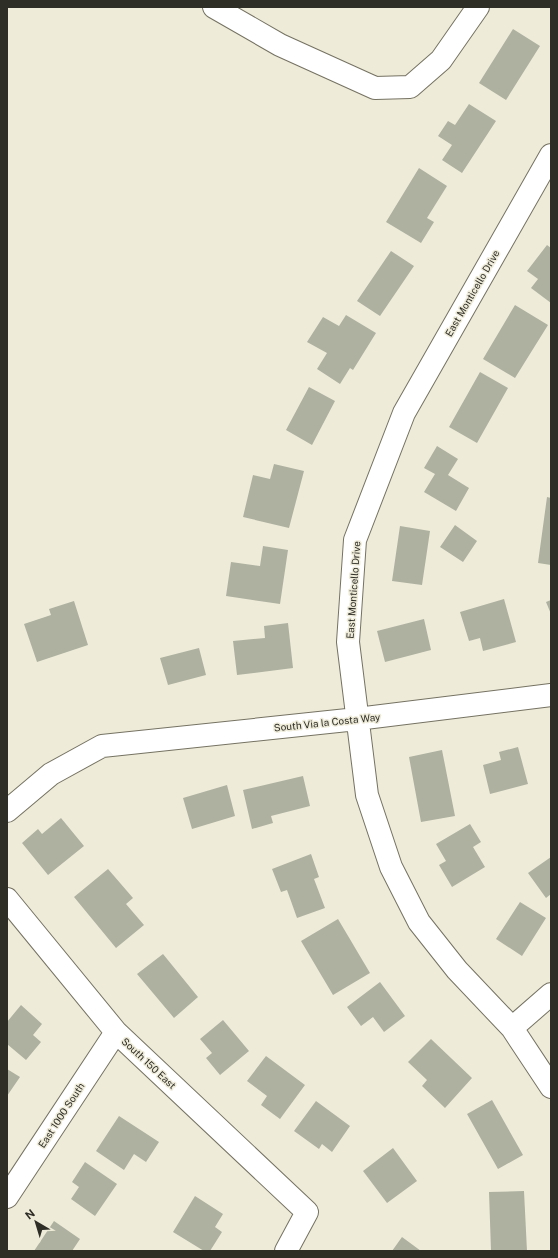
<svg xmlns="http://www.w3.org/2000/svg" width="558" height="1258" font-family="'Public Sans',sans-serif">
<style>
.building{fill:#aeb1a0}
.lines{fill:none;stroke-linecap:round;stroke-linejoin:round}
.minor-casing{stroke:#757262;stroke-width:24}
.minor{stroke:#fff;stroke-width:22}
.labels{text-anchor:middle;stroke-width:3;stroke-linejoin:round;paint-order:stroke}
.street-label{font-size:10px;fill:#2e2d26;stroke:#eeebd9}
</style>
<rect width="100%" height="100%" fill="#eeebd9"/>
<path class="building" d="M513,29L540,46L506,100L479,83Z
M469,104L496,121L462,173L442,160L452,145L438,136L448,121L455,125Z
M419,168L447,186L427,218L434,222L421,243L386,222Z
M547,245L551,248V303L531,288L538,279L527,271Z
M391,251L414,266L380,316L357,301Z
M515,305L548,325L515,378L483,359Z
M346,315L376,333L353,370L350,368L340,384L317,369L327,353L307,342L323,317L339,326Z
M480,372L508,388L477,443L449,427Z
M309,387L335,401L312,445L286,430Z
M437,446L458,459L448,475L469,488L456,511L424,492L435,474L424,468Z
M274,464L304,471L289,528L243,517L253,475L270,479Z
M547,497L551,498V565L538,563Z
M455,525L477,541L463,562L440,547Z
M400,526L430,531L422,585L392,581Z
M263,546L288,550L280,604L226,596L231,562L260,566Z
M504,599L516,642L483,651L480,638L469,641L460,612Z
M551,600V614L546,602Z
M74,601L88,645L37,662L24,624L51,615L49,609Z
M424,619L431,650L385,662L377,631Z
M288,623L293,668L237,675L233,641L265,638L264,626Z
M199,648L206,675L168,685L160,658Z
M518,747L528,784L490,794L483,765L501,760L499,752Z
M442,750L455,816L421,822L409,757Z
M303,776L310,806L271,816L273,823L252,829L243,790Z
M227,785L235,816L192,829L183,798Z
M61,818L84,846L48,875L22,843L38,829L42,834Z
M470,824L481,842L473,847L485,867L452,887L439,865L446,861L436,844Z
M311,854L319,877L314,879L325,908L297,918L287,890L281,892L272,869Z
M551,857V894L546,898L528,873Z
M108,869L133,898L126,904L144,925L116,948L74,897Z
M520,902L546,918L522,956L496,939Z
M338,919L370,973L333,995L301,941Z
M163,954L198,997L174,1018L137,974Z
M380,982L405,1016L384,1032L373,1017L361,1026L347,1007Z
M21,1005L42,1024L33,1035L41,1042L26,1060L7,1044V1022Z
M223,1020L249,1051L220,1075L206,1058L212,1053L200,1039Z
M431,1039L472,1078L445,1108L422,1086L427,1080L408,1062Z
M266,1056L305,1085L280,1119L261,1105L267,1096L247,1081Z
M7,1069L20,1077L7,1096Z
M492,1100L523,1155L498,1169L467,1114Z
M316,1101L350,1126L332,1152L322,1144L319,1149L294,1131Z
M119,1116L159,1142L146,1162L134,1154L124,1170L96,1151Z
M393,1148L417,1181L387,1203L363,1171Z
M85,1162L117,1184L95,1216L71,1199L79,1187L72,1182Z
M524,1191L527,1251H491L489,1192Z
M195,1196L223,1214L215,1227L222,1232L210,1251H204L173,1232Z
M54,1221L80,1239L72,1251H34Z
M402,1237L421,1251H392Z"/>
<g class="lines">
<defs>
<path id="minor" d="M214,7L280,45L375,88L410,87L441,60L478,7
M551,155L404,413L355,540L348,642L367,795L391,867L419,922L457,970L512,1028L551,1087
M7,811L51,774L102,746L357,719L551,695
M7,899L116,1032L307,1212L286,1251
M512,1028L551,994
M7,1197L116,1032"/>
</defs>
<use href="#minor" class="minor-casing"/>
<use href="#minor" class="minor"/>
</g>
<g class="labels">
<g class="street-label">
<text transform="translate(472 293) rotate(-60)" y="4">East Monticello Drive</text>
<text transform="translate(353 590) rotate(-86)" y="4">East Monticello Drive</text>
<text transform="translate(327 722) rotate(-6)" y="4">South Via la Costa Way</text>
<text transform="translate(149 1063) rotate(43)" y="4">South 150 East</text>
<text transform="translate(61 1115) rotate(-57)" y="4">East 1000 South</text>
</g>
</g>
<rect width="558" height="1258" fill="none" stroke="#2e2d26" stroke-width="16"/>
<g transform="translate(36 1222) rotate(322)" stroke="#eeebd9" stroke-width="3" paint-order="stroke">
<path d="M0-3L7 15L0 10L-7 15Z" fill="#2e2d26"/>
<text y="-6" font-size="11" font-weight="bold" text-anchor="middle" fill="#2e2d26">N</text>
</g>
</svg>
